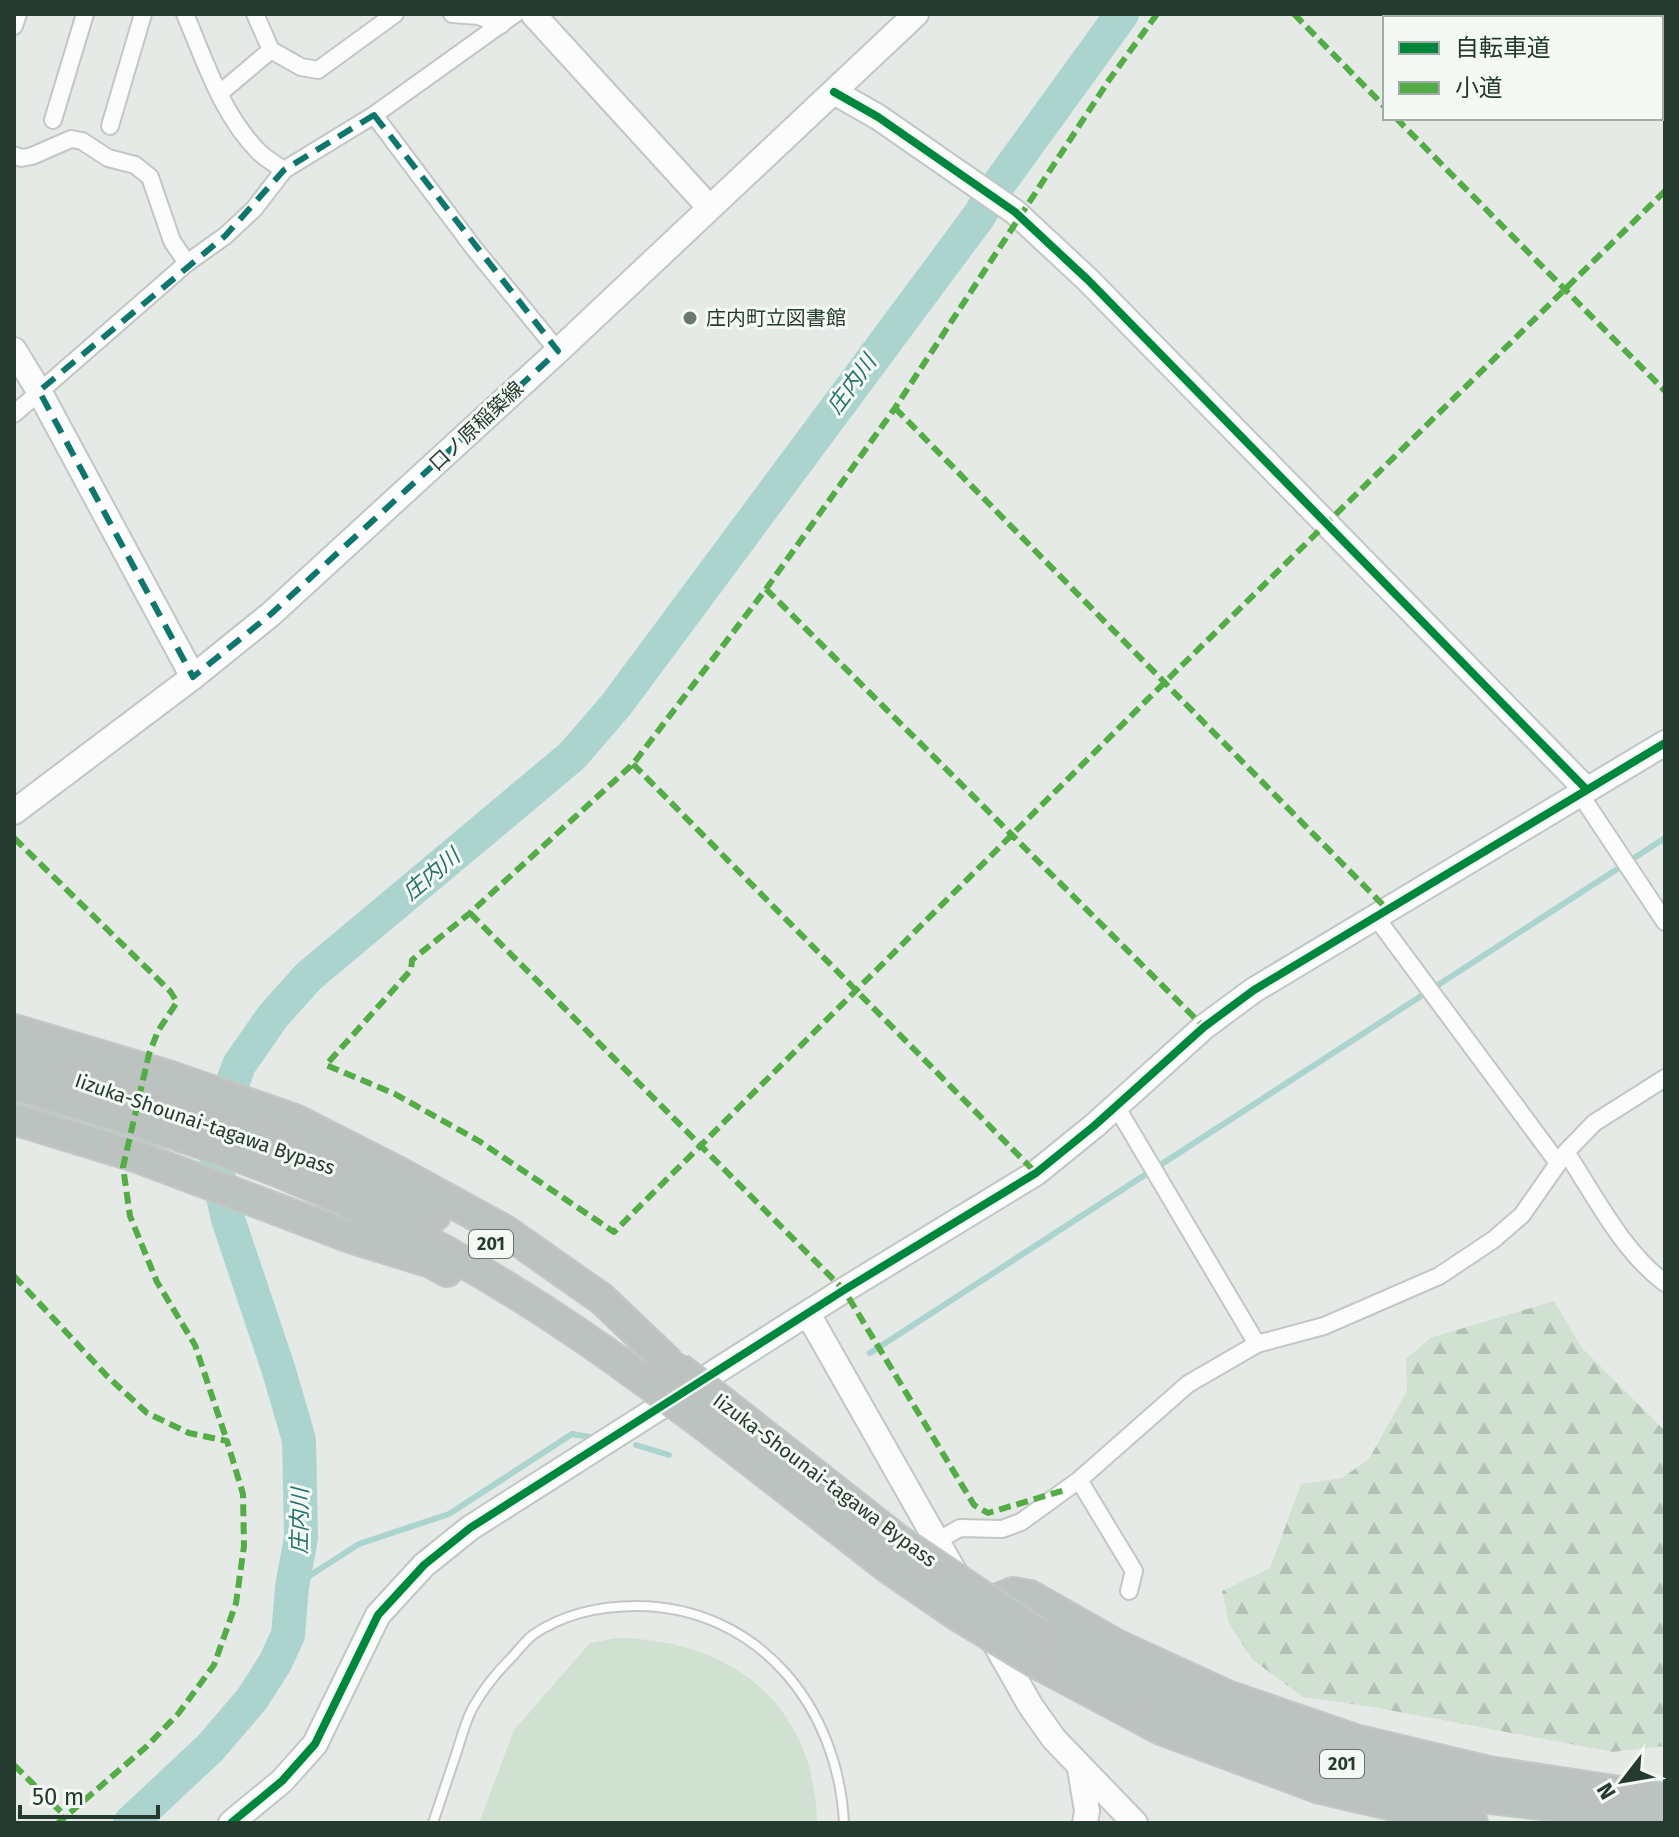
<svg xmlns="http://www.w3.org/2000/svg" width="1679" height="1837" font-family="'Fira Sans','Noto Sans JP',sans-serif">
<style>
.forest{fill:url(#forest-firs)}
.park{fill:#d1e1d1}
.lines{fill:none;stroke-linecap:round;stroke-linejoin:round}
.stream{stroke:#abd4cf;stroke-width:6}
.river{stroke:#abd4cf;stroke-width:34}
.lane-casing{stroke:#c3c7c4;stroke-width:12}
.street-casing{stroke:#c3c7c4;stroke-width:20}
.secondary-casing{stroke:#c1c7c4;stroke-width:28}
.highway-casing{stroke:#c2c9c5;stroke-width:34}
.lane{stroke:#fbfcfb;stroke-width:8}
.street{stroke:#fbfcfb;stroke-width:16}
.secondary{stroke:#fbfcfb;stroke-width:24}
.highway{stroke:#bcc2bf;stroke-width:30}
.highway-bridge-casing{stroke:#c2c9c5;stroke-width:34;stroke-linecap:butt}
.highway-bridge{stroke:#bcc2bf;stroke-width:30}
.quiet{stroke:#53ac45;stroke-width:6;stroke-dasharray:12 6;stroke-linecap:butt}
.cycleway-casing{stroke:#f4f9f5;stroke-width:13}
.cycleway{stroke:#00873e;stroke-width:8}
.marked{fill:none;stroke:#0f766e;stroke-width:6;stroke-dasharray:16 10;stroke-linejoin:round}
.poi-dot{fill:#697870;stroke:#f4f9f5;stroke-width:3}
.labels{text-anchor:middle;stroke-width:6;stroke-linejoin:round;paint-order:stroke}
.shield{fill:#f4f9f5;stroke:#63746b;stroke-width:2}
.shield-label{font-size:18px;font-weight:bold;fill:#253b30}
.poi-label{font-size:20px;fill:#253b30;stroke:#f4f9f5;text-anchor:start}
.street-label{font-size:20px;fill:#253b30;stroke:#f4f9f5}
.water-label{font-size:22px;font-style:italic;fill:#25716b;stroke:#f4f9f5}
</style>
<defs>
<pattern id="forest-firs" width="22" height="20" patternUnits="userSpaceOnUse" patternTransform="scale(2)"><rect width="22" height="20" fill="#d1e1d1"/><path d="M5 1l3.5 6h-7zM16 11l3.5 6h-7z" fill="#b3c2b4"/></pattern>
</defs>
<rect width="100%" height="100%" fill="#e6eae7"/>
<path class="forest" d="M1554,1301L1582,1348L1665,1431V1746L1613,1752L1373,1707L1303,1697L1253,1660L1229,1624L1222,1591L1270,1568L1301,1484L1342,1478L1369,1459L1407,1391L1406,1359L1430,1338Z"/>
<path class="park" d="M617,1638C731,1639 815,1704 817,1823H479L514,1730L590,1643Z"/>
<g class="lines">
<path class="stream" d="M870,1353L1665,838
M636,1445L669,1455
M292,1587L359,1544L449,1514L572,1434L590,1437"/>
<path class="river" d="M130,1823L210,1748L252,1699L275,1663L288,1635L292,1587L301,1538L299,1440L279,1371L228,1219L218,1175L215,1146L218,1124L239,1065L273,1016L309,976L572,756L616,705L979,216L993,192L1122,14"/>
<defs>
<path id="lane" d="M433,1823C441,1798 450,1773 458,1748C462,1735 466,1721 472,1709C483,1689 497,1672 513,1656C519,1649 526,1640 534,1634C564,1614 601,1606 637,1606C759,1607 838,1707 844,1823"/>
<path id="street" d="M185,14C205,61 222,115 259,152C266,159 275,164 284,170
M255,14L271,50L301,67L318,70L395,14
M452,14L479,16L501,25
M14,26L18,14
M220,93L271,50
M374,115L473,247L558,351
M53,120L85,14
M110,126L143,14
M14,155L21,158L32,156L71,139L82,141L108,158L135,165L150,177L172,241L187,263
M14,414L187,263L225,236L254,209L284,170L374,115L515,14
M1580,794L1665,922
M1375,916L1558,1163
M1116,1106L1257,1344
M1566,1152C1595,1196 1622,1251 1665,1283
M1079,1480L1134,1571L1129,1591
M937,1541L960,1528L1002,1529L1021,1522L1079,1480L1188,1384L1257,1344L1324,1326L1439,1276L1493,1240L1522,1215L1566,1152L1594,1123L1665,1078"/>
<path id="secondary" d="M533,14L710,208
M834,92L878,117L1015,212L1088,280L1587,790
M14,350L39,391L193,677
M14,812L193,677L271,614L558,351L916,14
M808,1314L959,1580
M991,1636L1030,1705L1054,1739L1135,1823
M1080,1769L1087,1811L1085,1823
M231,1823L282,1781L315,1744L378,1615L424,1565L470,1528L844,1290L1036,1173L1094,1126L1204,1027L1254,990L1665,743"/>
<path id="highway" d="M14,1030L168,1076L295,1120L399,1173L505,1231L602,1299L667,1361
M14,1059C157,1103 301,1147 435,1215
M14,1084C103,1111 193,1137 280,1172C413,1226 538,1301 653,1387
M14,1119L138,1157L353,1238L431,1262L447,1271
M726,1405L899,1541
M702,1423L889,1568
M975,1608L1013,1593L1030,1596L1118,1646L1227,1696L1355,1740L1489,1772L1665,1799
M1040,1635L1180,1704L1334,1763L1483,1797L1665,1819
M1037,1663L1161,1729L1320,1788L1472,1823"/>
</defs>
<use href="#lane" class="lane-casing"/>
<use href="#street" class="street-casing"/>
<use href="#secondary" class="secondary-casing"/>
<use href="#highway" class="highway-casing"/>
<use href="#lane" class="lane"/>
<use href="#street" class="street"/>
<use href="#secondary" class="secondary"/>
<use href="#highway" class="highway"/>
<defs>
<path id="highway-bridge" d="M678,1368L726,1405
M653,1387L702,1423
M899,1541L1040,1635
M889,1568L959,1616L1037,1663"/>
</defs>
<use href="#highway-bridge" class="highway-bridge-casing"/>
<use href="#highway-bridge" class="highway-bridge"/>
<path class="quiet" d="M1157,14L1109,80L895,408L766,589L633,764L470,913L412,960L411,970L326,1065L395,1094L479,1141L614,1232L1165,682L1665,191
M1294,14L1385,107
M1661,19L1665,24
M1396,118L1665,391
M895,408L1387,909
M766,589L1204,1027
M633,764L1036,1173
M14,838L170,991L177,1002L158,1031L149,1054L123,1167L130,1216L157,1282L195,1345L227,1441
M470,913L844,1290L974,1505L988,1513L1065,1490
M14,1276L107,1376L147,1413L189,1433L227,1441L243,1494L244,1546L236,1603L214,1665L178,1714L146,1747L58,1823
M14,1765L65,1816"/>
<defs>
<path id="cycleway" d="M834,92L878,117L1015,212L1088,280L1587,790
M231,1823L282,1781L315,1744L378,1615L424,1565L470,1528L844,1290L1036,1173L1094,1126L1204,1027L1254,990L1665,743"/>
</defs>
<use href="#cycleway" class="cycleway-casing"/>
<use href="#cycleway" class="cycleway"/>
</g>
<path class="marked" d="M374,115L558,351L271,614L193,677L39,391L225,236L284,170Z"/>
<circle class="poi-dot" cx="690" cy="318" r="8"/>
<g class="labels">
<g class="shield">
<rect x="469" y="1230" width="44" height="28" rx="6"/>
<rect x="1320" y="1750" width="44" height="28" rx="6"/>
</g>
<g class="shield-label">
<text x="491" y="1250">201</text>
<text x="1342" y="1770">201</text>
</g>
<g class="poi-label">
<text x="706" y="325">庄内町立図書館</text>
</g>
<g class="street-label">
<text transform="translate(476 426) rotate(-43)" y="7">口ノ原稲築線</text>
<text transform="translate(205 1124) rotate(19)" y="7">Iizuka-Shounai-tagawa Bypass</text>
<text transform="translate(825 1480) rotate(37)" y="7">Iizuka-Shounai-tagawa Bypass</text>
</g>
<g class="water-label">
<text transform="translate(851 384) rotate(-54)" y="8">庄内川</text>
<text transform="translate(431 874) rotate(-40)" y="8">庄内川</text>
<text transform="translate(299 1521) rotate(-89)" y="8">庄内川</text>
</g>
</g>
<rect width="1679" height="1837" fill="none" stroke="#253b30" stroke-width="32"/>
<rect x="1383" y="16" width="280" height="104" fill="#f4f9f5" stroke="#a1ada6" stroke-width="2"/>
<rect x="1399" y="42" width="40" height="12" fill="#00873e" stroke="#a1ada6" stroke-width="2"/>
<text x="1455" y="56" font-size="24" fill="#253b30">自転車道</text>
<rect x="1399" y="82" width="40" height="12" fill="#53ac45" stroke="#a1ada6" stroke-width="2"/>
<text x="1455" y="96" font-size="24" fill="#253b30">小道</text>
<g transform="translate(1623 1781) rotate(239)" stroke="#f4f9f5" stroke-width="6" paint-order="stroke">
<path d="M0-6L14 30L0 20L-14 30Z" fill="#253b30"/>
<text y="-12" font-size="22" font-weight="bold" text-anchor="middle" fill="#253b30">N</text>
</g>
<path d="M20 1805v12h138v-12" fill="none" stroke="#253b30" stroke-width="4"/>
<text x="32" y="1805" font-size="24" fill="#253b30" stroke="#f4f9f5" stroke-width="6" paint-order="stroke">50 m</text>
</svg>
